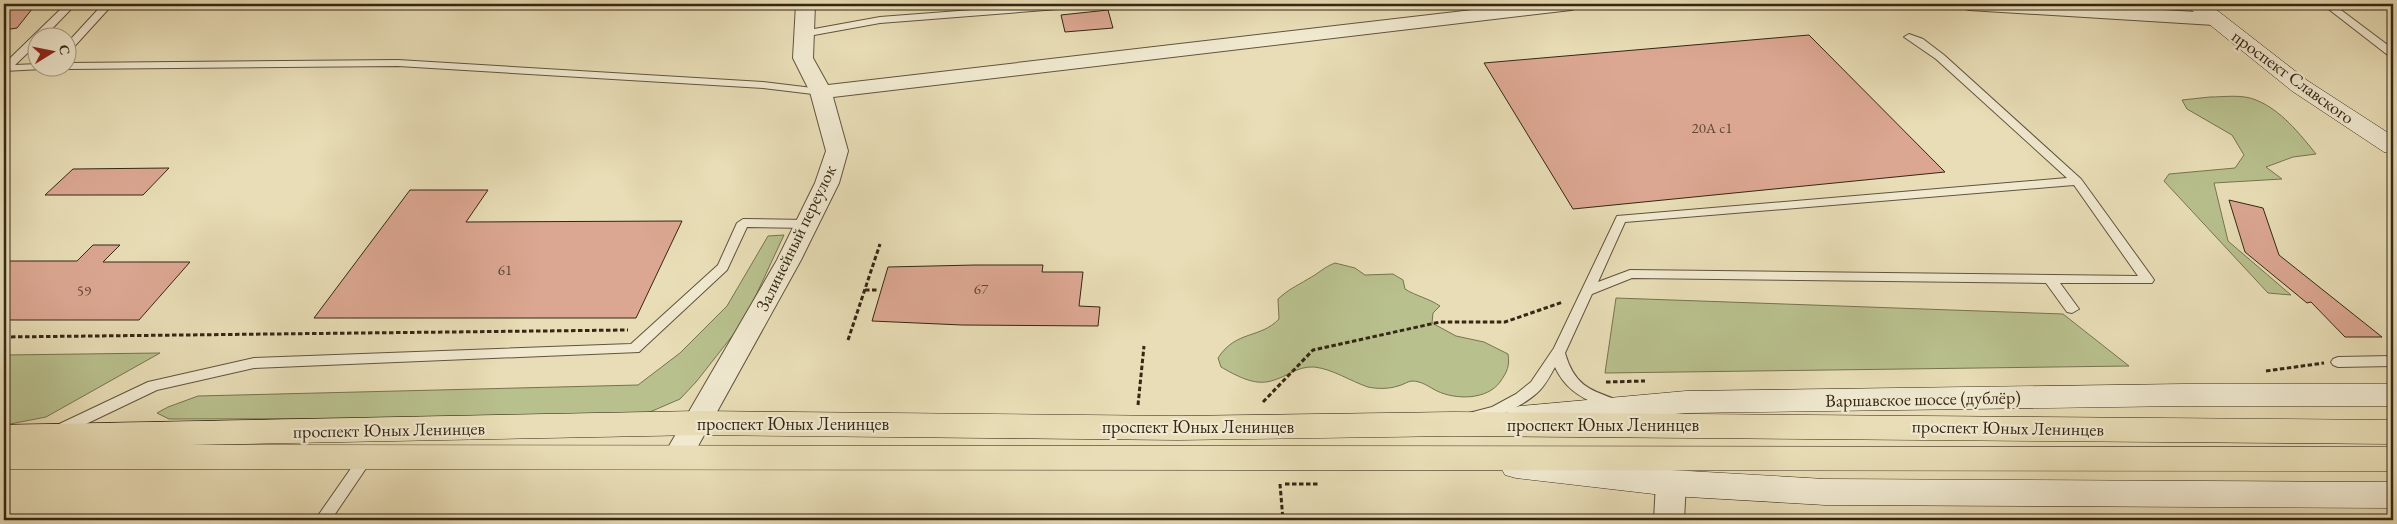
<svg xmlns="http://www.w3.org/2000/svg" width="2397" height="524" font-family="'EB Garamond',serif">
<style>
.green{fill:#b8c08d;stroke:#767450}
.building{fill:#dca792;stroke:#352714}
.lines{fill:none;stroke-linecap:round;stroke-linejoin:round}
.service-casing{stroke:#62543c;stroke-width:2}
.minor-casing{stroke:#62543c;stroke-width:2}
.secondary-casing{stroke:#352714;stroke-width:1}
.primary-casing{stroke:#352714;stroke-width:1}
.path{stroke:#352714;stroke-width:3;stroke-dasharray:4.5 2.5;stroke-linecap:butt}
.service{fill:#f0e9d0;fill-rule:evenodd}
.minor{fill:#f0e9d0;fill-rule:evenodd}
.secondary{fill:#f0e9d0;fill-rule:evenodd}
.primary{fill:#e8ddb6;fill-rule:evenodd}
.labels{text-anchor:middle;stroke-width:4.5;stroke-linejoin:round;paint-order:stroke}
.number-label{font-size:15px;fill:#5f4734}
.street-label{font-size:18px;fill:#352714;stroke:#f0e9d0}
</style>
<rect width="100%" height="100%" fill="#e8ddb6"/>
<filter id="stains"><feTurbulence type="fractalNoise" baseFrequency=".004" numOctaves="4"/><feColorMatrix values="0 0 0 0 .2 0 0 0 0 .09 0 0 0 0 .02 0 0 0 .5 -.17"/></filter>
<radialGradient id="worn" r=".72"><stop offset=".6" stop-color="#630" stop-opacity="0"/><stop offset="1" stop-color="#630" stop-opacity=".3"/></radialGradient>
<path class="green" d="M2210,97C2224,97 2242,94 2256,100C2281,110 2299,133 2316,154L2293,157L2266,167L2282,179L2214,183L2228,241L2291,295L2268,293L2164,181L2169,174L2235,168L2244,155L2232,135L2187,109L2182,100Z
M784,235L744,321L696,382L680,399L636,418L169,419L157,413L168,407L198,396L638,385L680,353L727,306L768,236Z
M1335,263L1355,268L1365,275L1393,274L1403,280L1405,289C1416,296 1428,298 1440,306L1433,313L1432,323L1456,336L1484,342L1508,354C1510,366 1507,372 1500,382C1487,400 1456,400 1437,391C1429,387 1422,381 1412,381C1408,381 1403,385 1398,386C1389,389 1377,389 1368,387C1350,381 1333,369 1314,367C1297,366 1287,377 1271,381C1254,386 1235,375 1221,367L1218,358C1236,330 1260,339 1279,319L1278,299C1289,289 1295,287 1308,279C1318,274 1324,267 1335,263Z
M1616,298L2063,314L2129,366L1605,373Z
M160,353L46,417L10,424L4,422V355Z"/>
<path class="building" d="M4,4H36L17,28L4,30Z
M1108,10L1113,28L1065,32L1061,15Z
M1809,35L1945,172L1573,209L1484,63Z
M169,168L143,195H45L73,169Z
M410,190H488L466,222L682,221L636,318H314Z
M2229,200L2263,208L2279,255L2382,337H2345L2311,302L2307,303L2245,252Z
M93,245H120L103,262H190L139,320H4V261H77Z
M975,265H1043L1042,272H1083L1079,306L1100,307L1098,326L962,325L872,321L888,267Z"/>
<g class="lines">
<defs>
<path id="service" d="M66,4H76L43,38H38V43L15,65L38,64V68H43L42,69L4,71V64Z
M103,4H113L72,49L68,50V42Z
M1050,4H1089L1084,7L880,23L803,37L798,34L803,31L880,17Z
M2322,4H2333L2393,49V57L2389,56Z
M1909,34L1923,39L1944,55L2081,179L2152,277L2154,280L2152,283H2060L2079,309L2072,313L2067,312L2046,283L1632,278L1592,294L1565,353C1574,384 1588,390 1618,400L1620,404L1618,408C1611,410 1606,407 1599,405C1579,397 1564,387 1555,367C1551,374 1546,384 1540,390C1528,403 1487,426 1469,421L1467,417L1469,413L1492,407L1516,394L1531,382L1554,348L1617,216L2067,178L1936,59L1904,37ZM2074,185L2138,276L1630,270L1598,282L1625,222Z
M398,60L763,82L821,89L826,92L821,95L763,88L398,66L68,69L64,68H68V63Z
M743,219L807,220L813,224L807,228L747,227L727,270L639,352L254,368L157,390L65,434H55L53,430L55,426L148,382L254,358L631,344L718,265L737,223Z
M2393,356V366L2338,367L2333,365L2331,362L2333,359L2338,357Z
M366,452L371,454L373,458L331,520H315L361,454Z"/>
<path id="minor" d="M796,4H815L813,58L828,85L1524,4H1581L1578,8L1571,10L833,97L848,151L839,183L801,260L687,466L677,469L667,466L662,458L777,260L815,183L826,151L810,92L793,58Z
M1960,4H2060L2214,13L2221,15L2224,19L2221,23L2214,25L1969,10L1962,8Z
M1671,471L1682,475L1686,483L1684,520H1654L1656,483L1660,475Z"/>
<path id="secondary" d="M2186,4H2209L2308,81L2393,136V154L2384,152L2292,91L2189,8Z
M2183,384H2393V406H2183L1686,413L1520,428L1509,425L1504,417L1509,409L1520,406L1686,391Z
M1516,454L1671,470L1825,479L2393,482V508L1825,505L1671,496L1516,478L1505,475L1500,466L1505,457Z"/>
<path id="primary" d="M698,411L1178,416L1453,412L2393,420V444L1453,436L1178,440L698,435L190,445L2393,447V471L4,469V425Z"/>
</defs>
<use href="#service" class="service-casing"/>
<use href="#minor" class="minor-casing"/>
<use href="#secondary" class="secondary-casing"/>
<use href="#primary" class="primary-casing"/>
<path class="path" d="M865,290H879
M4,337L628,330
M848,340L880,244
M2266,371L2324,363
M1606,382L1645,381
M1263,402L1313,350L1440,322H1505L1563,302
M1138,405L1144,346
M1280,484L1283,520
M1285,484H1318"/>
<use href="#service" class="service"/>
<use href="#minor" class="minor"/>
<use href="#secondary" class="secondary"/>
<use href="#primary" class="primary"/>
</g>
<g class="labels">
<g class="number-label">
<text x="1712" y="133">20А с1</text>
<text x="505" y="275">61</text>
<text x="981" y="294">67</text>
<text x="84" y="296">59</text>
</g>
<g class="street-label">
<text transform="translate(2293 77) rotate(36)" y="6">проспект Славского</text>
<text transform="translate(796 238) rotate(-64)" y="6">Залинейный переулок</text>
<text transform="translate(1923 399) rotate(-1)" y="6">Варшавское шоссе (дублёр)</text>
<text x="793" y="430">проспект Юных Ленинцев</text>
<text x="1603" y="431">проспект Юных Ленинцев</text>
<text x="1198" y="433">проспект Юных Ленинцев</text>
<text transform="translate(2008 428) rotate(1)" y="6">проспект Юных Ленинцев</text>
<text transform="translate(389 430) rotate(-1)" y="6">проспект Юных Ленинцев</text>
</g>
</g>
<rect width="2397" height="524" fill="none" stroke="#e8ddb6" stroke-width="20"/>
<rect x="5" y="5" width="2387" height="514" fill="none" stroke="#352714" stroke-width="2.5"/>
<rect x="10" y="10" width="2377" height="504" fill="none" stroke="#352714"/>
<g transform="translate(52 52) rotate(80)"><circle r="24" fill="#f0e9d0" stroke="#a59b85"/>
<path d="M0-4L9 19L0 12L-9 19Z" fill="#8f2418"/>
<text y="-8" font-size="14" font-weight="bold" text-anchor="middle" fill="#352714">С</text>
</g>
<rect width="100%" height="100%" filter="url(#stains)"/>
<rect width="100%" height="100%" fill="url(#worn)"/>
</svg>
